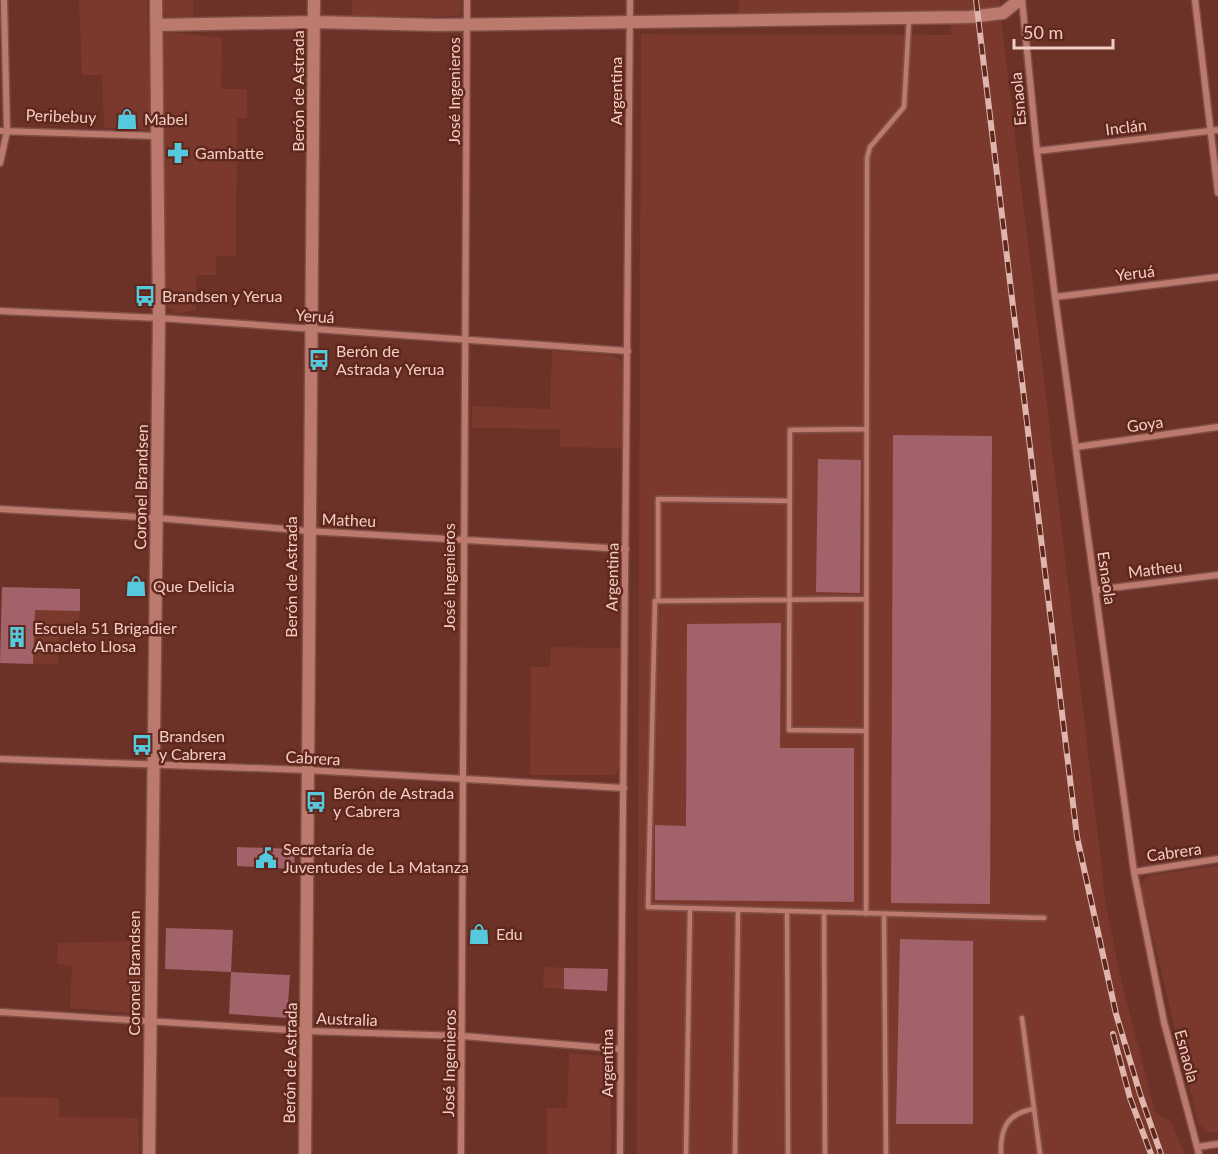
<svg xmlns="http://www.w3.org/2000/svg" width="1218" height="1154" font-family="Lato,sans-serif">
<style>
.built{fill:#7b392d}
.building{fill:#a2626a}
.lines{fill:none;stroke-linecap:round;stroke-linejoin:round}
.lane-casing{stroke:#7f4e45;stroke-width:8}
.street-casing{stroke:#7f4e45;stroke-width:9}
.secondary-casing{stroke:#7f4e45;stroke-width:15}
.lane{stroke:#bb7a6d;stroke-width:4.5}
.street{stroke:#bb7a6d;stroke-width:6}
.secondary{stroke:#bb7a6d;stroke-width:12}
.rail-casing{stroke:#deb6ae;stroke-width:6}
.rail{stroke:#60271d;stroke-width:4;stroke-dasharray:11;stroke-linecap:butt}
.labels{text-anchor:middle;stroke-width:5;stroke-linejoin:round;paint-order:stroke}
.street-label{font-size:16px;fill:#f2cdc6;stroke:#60271d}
.poi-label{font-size:16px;fill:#f2cdc6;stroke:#60271d;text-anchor:start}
</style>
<rect width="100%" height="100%" fill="#6c3228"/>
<path class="built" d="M79,0H147L150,124L147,129L104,128L102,75H82Z
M162,0H193V17H168L163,12Z
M352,0H461V10L460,15L454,16L352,17Z
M739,0H999L1106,905L1121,979L1155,1112L1171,1122L1185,1154H637L641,34L952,35L949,10L739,16Z
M165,32L222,38L221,89H247V118H237L236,256H216V275H196V310L176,314L166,305L161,37Z
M552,351L611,355L621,360L623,364L622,448L560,447V429L472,428V406L550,409Z
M2,587L80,589L79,624H59L58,664L0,663Z
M551,647L620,648V766L614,775H530L531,667H550Z
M1218,866V1133H1214L1208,1132L1198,1123L1141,888L1145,878L1151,875Z
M142,941L144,1003L139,1011L135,1013L70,1008L72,966L57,964L58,943Z
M544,967L608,969L607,991L543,988Z
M569,1053L601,1056L610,1063L611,1154H547V1108H567Z
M0,1097L59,1098V1117L138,1118L139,1154H0Z"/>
<path class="building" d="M893,435L992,436L990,904L891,903Z
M818,459L861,460L860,593L816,592Z
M2,587L80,589V611L35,610L33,664L0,663Z
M781,623L780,748H854V902L655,900V825L686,826L687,624Z
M237,847L295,849L294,869L237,866Z
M166,928L233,930L231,972L165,969Z
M900,939L973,941V1124H896Z
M564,968L608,969L607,991L564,989Z
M231,972L290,975L287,1018L229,1014Z"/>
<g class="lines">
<defs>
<path id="lane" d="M866,599L655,601L648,907L1044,918
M658,601V499L790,501
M866,731L789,730L790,430L866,429
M787,911L788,1154
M824,912L825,1154
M866,914L867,158L870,147L904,107L909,19
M884,914L886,1154
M1022,1018L1040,1154
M686,1154L690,909
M735,1154L738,910
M1001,1154C1000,1129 1007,1113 1034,1109"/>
<path id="street" d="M1022,0L1037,151L1055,297L1134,872L1164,1022L1199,1154
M1195,0L1218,193
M0,131L157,136
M1037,151L1218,130
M0,163L7,131L4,0
M1055,297L1218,277
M0,311L159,318L628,351
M1076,447L1218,427
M0,509L157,518L308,531L626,549
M1095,590L1218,575
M0,759L307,770L624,788
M1134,872L1218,859
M0,1012L307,1031L463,1036L620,1049
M1197,1147L1218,1144
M461,1154L467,0
M620,1154L630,0"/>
<path id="secondary" d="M157,25L315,22L437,25L970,17L1003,13L1019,0
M149,1154L159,318L156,0
M305,1154L314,0"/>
</defs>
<use href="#lane" class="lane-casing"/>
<use href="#street" class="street-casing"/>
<use href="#secondary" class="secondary-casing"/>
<use href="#lane" class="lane"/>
<use href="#street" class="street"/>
<use href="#secondary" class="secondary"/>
<defs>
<path id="rail" d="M976,0L1077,837L1116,1014L1140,1094L1161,1154
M1113,1034L1130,1098L1151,1154"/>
</defs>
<use href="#rail" class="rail-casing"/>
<use href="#rail" class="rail"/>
</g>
<defs>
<symbol id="shop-bare" viewBox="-9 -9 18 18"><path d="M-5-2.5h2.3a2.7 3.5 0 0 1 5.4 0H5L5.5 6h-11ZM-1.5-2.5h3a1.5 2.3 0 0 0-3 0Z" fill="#55cadf" stroke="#60271d" stroke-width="2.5" paint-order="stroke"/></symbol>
<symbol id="pharmacy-bare" viewBox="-9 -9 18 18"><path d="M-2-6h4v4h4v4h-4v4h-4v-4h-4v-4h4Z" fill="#55cadf" stroke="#60271d" stroke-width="2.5" paint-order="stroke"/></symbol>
<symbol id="bus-bare" viewBox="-9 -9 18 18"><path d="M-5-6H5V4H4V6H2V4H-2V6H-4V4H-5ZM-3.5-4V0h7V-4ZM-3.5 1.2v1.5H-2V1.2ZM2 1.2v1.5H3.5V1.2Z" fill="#55cadf" stroke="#60271d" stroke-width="2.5" paint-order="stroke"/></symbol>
<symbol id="building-bare" viewBox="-9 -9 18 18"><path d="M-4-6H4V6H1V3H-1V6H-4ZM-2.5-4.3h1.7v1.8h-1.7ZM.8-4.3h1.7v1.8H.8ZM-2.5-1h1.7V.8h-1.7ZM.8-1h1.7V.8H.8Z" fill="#55cadf" stroke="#60271d" stroke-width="2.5" paint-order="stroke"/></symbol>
<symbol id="civic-bare" viewBox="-9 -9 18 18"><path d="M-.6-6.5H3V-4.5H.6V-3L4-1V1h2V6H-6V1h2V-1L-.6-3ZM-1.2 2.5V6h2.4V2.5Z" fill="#55cadf" stroke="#60271d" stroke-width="2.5" paint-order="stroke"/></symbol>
</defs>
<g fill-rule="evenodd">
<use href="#shop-bare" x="112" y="104" width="30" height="30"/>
<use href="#pharmacy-bare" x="163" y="138" width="30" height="30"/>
<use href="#bus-bare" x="130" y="281" width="30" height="30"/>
<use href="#bus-bare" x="304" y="345" width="30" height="30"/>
<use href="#shop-bare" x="121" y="571" width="30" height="30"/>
<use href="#building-bare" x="2" y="622" width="30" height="30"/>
<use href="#bus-bare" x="127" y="730" width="30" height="30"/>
<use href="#bus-bare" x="301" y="787" width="30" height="30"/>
<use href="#civic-bare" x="251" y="843" width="30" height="30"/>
<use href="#shop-bare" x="464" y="919" width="30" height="30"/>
</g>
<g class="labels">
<g class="street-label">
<text transform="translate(298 91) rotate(-90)" y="6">Berón de Astrada</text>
<text transform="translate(454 91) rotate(-90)" y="6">José Ingenieros</text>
<text transform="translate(616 91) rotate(-90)" y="6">Argentina</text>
<text transform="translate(1018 99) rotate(-95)" y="6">Esnaola</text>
<text transform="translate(61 116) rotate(2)" y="6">Peribebuy</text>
<text transform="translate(1126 127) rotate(-7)" y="6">Inclán</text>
<text transform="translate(1135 273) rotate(-7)" y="6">Yeruá</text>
<text transform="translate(315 316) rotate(4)" y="6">Yeruá</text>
<text transform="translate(1145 424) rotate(-8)" y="6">Goya</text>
<text transform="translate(141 487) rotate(-89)" y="6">Coronel Brandsen</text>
<text transform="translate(349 520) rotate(2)" y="6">Matheu</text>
<text transform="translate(1155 569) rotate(-7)" y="6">Matheu</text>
<text transform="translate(291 577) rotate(-90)" y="6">Berón de Astrada</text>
<text transform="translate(449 577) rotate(-90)" y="6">José Ingenieros</text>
<text transform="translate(612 577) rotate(-89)" y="6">Argentina</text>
<text transform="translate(1107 578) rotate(82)" y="6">Esnaola</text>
<text transform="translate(313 758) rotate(3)" y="6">Cabrera</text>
<text transform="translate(1174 852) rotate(-8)" y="6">Cabrera</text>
<text transform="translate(134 973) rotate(-90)" y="6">Coronel Brandsen</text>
<text transform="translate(347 1019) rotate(2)" y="6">Australia</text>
<text transform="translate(1187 1056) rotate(75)" y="6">Esnaola</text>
<text transform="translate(290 1063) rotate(-89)" y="6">Berón de Astrada</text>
<text transform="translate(449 1063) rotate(-89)" y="6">José Ingenieros</text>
<text transform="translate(607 1063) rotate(-90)" y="6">Argentina</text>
</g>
<g class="poi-label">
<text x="144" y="125">Mabel</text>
<text x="195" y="159">Gambatte</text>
<text x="162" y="302">Brandsen y Yerua</text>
<text x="336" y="357">Berón de<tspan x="336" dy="18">Astrada y Yerua</tspan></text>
<text x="153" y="592">Que Delicia</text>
<text x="34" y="634">Escuela 51 Brigadier<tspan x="34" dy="18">Anacleto Llosa</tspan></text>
<text x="159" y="742">Brandsen<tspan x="159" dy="18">y Cabrera</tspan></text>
<text x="333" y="799">Berón de Astrada<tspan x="333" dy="18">y Cabrera</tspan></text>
<text x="283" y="855">Secretaría de<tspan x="283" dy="18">Juventudes de La Matanza</tspan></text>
<text x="496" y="940">Edu</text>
</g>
</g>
<path d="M1014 39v9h99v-9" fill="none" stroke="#f2cdc6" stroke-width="3"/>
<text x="1023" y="39" font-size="18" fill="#f2cdc6" stroke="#60271d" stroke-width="4.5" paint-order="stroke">50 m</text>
</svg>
